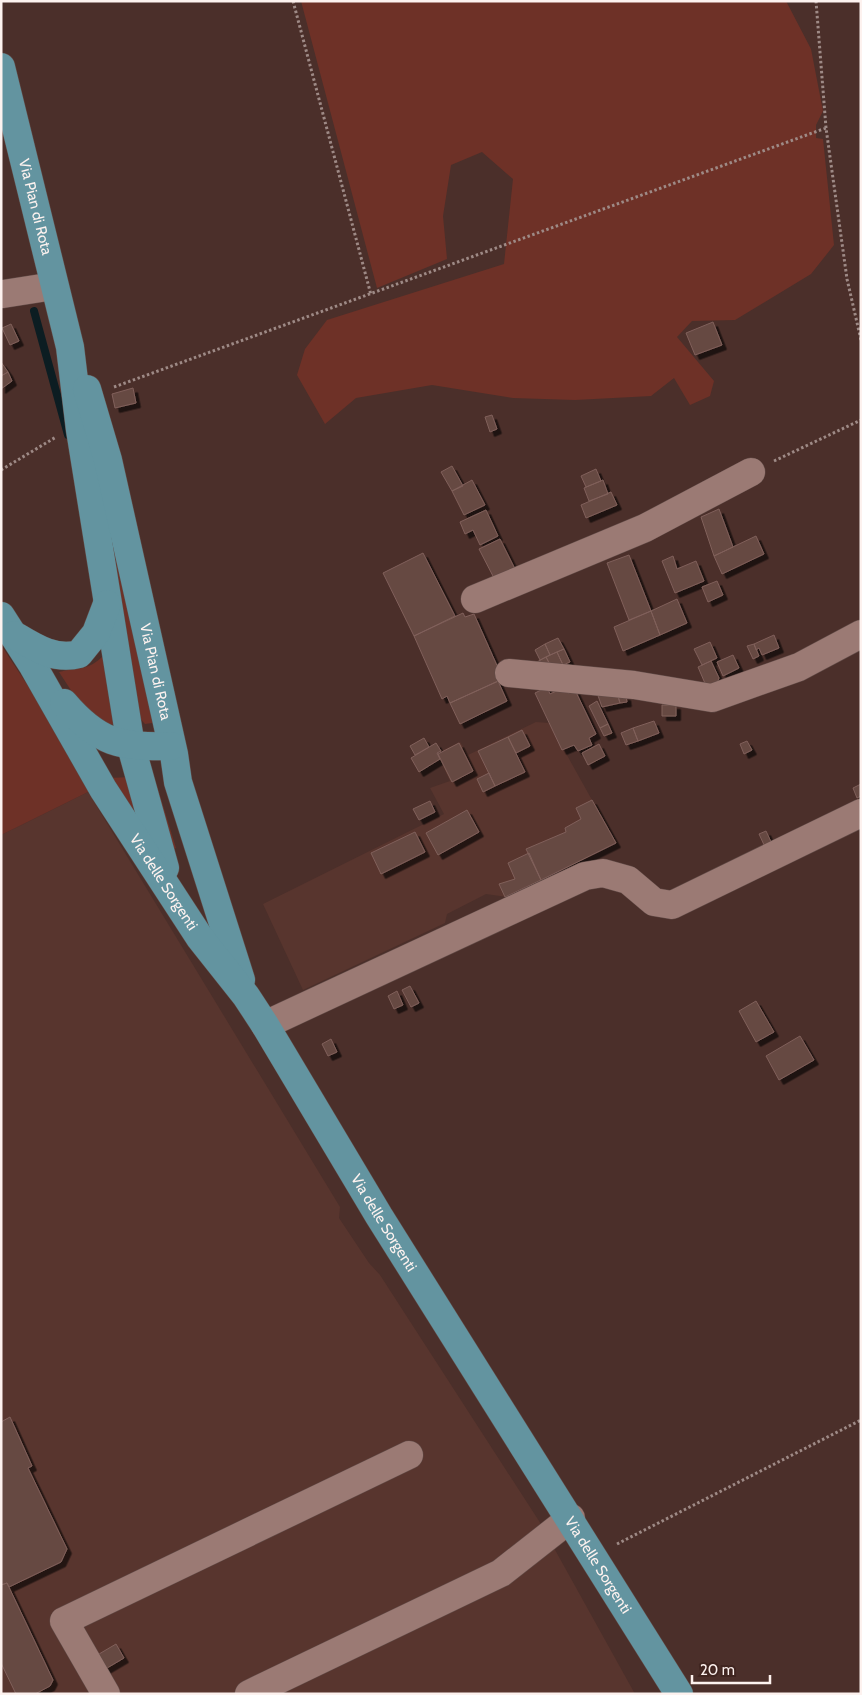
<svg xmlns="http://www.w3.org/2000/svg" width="862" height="1695" font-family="Cabin,sans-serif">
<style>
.built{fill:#58352e}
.green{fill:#6e3127}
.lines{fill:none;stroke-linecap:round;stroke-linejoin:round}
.stream{stroke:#0c1d22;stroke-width:8}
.building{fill:#664843;stroke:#80605a;filter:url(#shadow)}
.minor-casing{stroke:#614b47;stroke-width:29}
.major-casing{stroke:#614b47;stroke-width:29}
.path{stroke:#9e8a86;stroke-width:3;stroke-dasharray:2.5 2.5;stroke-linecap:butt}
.minor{stroke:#9b7a74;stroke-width:28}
.major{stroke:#6394a0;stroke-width:28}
.labels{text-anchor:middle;stroke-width:4;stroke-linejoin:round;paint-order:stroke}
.street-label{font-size:15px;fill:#fdf2ef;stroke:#402520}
</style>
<defs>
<filter id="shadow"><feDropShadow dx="4.5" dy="4.5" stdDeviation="0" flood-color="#0009"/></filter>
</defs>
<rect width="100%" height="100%" fill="#4b2f2a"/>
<path class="built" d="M536,722L549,723L616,843L507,897L486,894L447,914L445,923L303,990L263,904L444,814L430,788L450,781L437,753L460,742L468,755Z
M88,792L340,1207L339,1218L369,1263L380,1275L539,1521L635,1694H1V835Z"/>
<path class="green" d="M301,1H786L811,49L823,111L816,125V138L823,139L834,245L811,274L735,320L692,321L677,337L714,381L710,396L690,405L674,378L651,396L575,400L513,398L432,385L356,398L325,424L297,375L305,349L327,320L504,264L513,179L482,152L451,165L443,216L447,259L377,288Z
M100,481L158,717L152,723L145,724L138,716Z
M1,645L92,783L88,792L1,835Z
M104,655L116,724L105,725L78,701L59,672C78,667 87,672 104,655Z
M131,777L149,838L109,778Z
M157,786L176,848L174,849L155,787Z"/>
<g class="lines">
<path class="stream" d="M34,311L68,435"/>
</g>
<path class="building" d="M713,322L722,345L695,355L686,333Z
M11,324L19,341L10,345L2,328Z
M1,362L8,372L1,376Z
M8,372L12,381L1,389V376Z
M133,388L136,403L115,408L112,394Z
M492,415L497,429L490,432L485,417Z
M452,466L463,486L452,491L441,472Z
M596,469L601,481L586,487L581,476Z
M472,480L485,505L464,515L452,491Z
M603,480L608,494L589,501L584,488Z
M611,492L617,505L586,518L581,505Z
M719,509L733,547L714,556L701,517Z
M486,510L498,536L480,545L473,530L465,534L460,522Z
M756,536L764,554L722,574L714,556Z
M500,539L515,569L495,580L479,549Z
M423,553L455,616L414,636L383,573Z
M629,555L651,611L629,620L607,563Z
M673,556L677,569L696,561L704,581L675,593L662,561Z
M717,581L723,595L708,602L702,587Z
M677,599L687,623L660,635L651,611Z
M651,611L660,635L623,651L614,627Z
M463,613L465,617L474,614L503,679L450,703L447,696L442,699L414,636Z
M774,635L779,648L762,655L759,648L756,650L754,644Z
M558,638L564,649L550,655L545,644Z
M710,642L717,658L702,665L694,649Z
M545,644L550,655L540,660L535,650Z
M754,644L759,656L753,659L747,646Z
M564,649L570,662L563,665L557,652Z
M557,652L563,665L553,670L546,657Z
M733,655L739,668L723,676L717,662Z
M546,657L551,667L537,662Z
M711,661L719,678L717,683L707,688L698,667Z
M498,681L507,701L460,724L450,703Z
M547,687L550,694L565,687L568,693L575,690L596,734L589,738L592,745L578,751L574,745L562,750L535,693Z
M595,687L618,696L620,703L602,707Z
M618,696H626L627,702L620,703Z
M597,701L608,724L600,728L589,706Z
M662,705H676V716H662Z
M654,721L659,733L638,741L633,728Z
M608,724L612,733L604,736L600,728Z
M633,728L638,741L626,745L621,733Z
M522,730L530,746L516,753L508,737Z
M508,737L525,772L495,786L478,751Z
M424,738L429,747L415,755L410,746Z
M747,741L752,750L744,754L740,744Z
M436,743L441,751L437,753L440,759L419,772L411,758Z
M459,743L473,771L452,782L438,754Z
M599,744L605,756L588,765L582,753Z
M489,773L495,786L483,792L477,779Z
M861,784V796L857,798L853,788Z
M592,800L616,843L541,880L526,849L566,832L565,828L581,819L576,808Z
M430,801L435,812L419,820L413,809Z
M467,810L479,832L438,855L426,833Z
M766,831L772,844L765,847L759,834Z
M415,832L425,852L381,874L371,853Z
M529,853L541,880L505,897L499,884L515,879L508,863Z
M410,986L419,1003L411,1007L402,990Z
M397,991L403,1005L394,1009L388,996Z
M756,1001L774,1032L756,1042L739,1011Z
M800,1036L814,1060L779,1080L766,1056Z
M331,1039L337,1052L328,1056L322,1044Z
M10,1417L32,1466L28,1468L67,1549L61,1562L9,1587L7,1583L1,1585V1422Z
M7,1583L53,1680L50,1686L35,1694H16L1,1663V1585Z
M116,1644L124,1658L102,1671L94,1657Z"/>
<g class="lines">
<defs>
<path id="minor" d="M3,294L54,286
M475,599L645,528L751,472
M509,673L634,685L712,698L799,667L861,634
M265,1025L585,876L603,873L628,880L654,902L672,905L861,813
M106,1694L64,1621L409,1455
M249,1694L501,1573L571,1518"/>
<g id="major">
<path id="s1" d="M1,67L70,347L80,430L131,746L165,868"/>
<path id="s2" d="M87,389L108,460L174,754L178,782L241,980"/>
<path id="s3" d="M1,616L33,666L103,789L200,938L246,996L265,1025L379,1216L679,1694"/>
<path d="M14,635C34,647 55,661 79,654L96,633L107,604"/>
<path d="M64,703C99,744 121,747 171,746"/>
</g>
</defs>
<use href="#minor" class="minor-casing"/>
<use href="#major" class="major-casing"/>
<path class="path" d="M293,1L371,295
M816,1L826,128
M114,387L826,128L847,279L861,340
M774,461L861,420
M1,470L56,437
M617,1544L861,1420"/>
<use href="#minor" class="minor"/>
<use href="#major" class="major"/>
</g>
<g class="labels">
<g class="street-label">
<text dy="5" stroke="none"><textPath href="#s1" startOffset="144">Via Pian di Rota</textPath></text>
<text dy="5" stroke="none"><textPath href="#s2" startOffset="291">Via Pian di Rota</textPath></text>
<text dy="5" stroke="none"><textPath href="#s3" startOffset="312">Via delle Sorgenti</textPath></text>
<text dy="5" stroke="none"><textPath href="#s3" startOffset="718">Via delle Sorgenti</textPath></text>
<text dy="5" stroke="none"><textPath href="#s3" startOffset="1122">Via delle Sorgenti</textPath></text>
</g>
</g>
<rect width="862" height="1695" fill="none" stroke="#fdf2ef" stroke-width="5"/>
<path d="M692 1675v8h78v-8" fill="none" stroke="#fdf2ef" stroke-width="2.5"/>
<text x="700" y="1675" font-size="15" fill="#fdf2ef" stroke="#402520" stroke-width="4" paint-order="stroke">20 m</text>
</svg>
